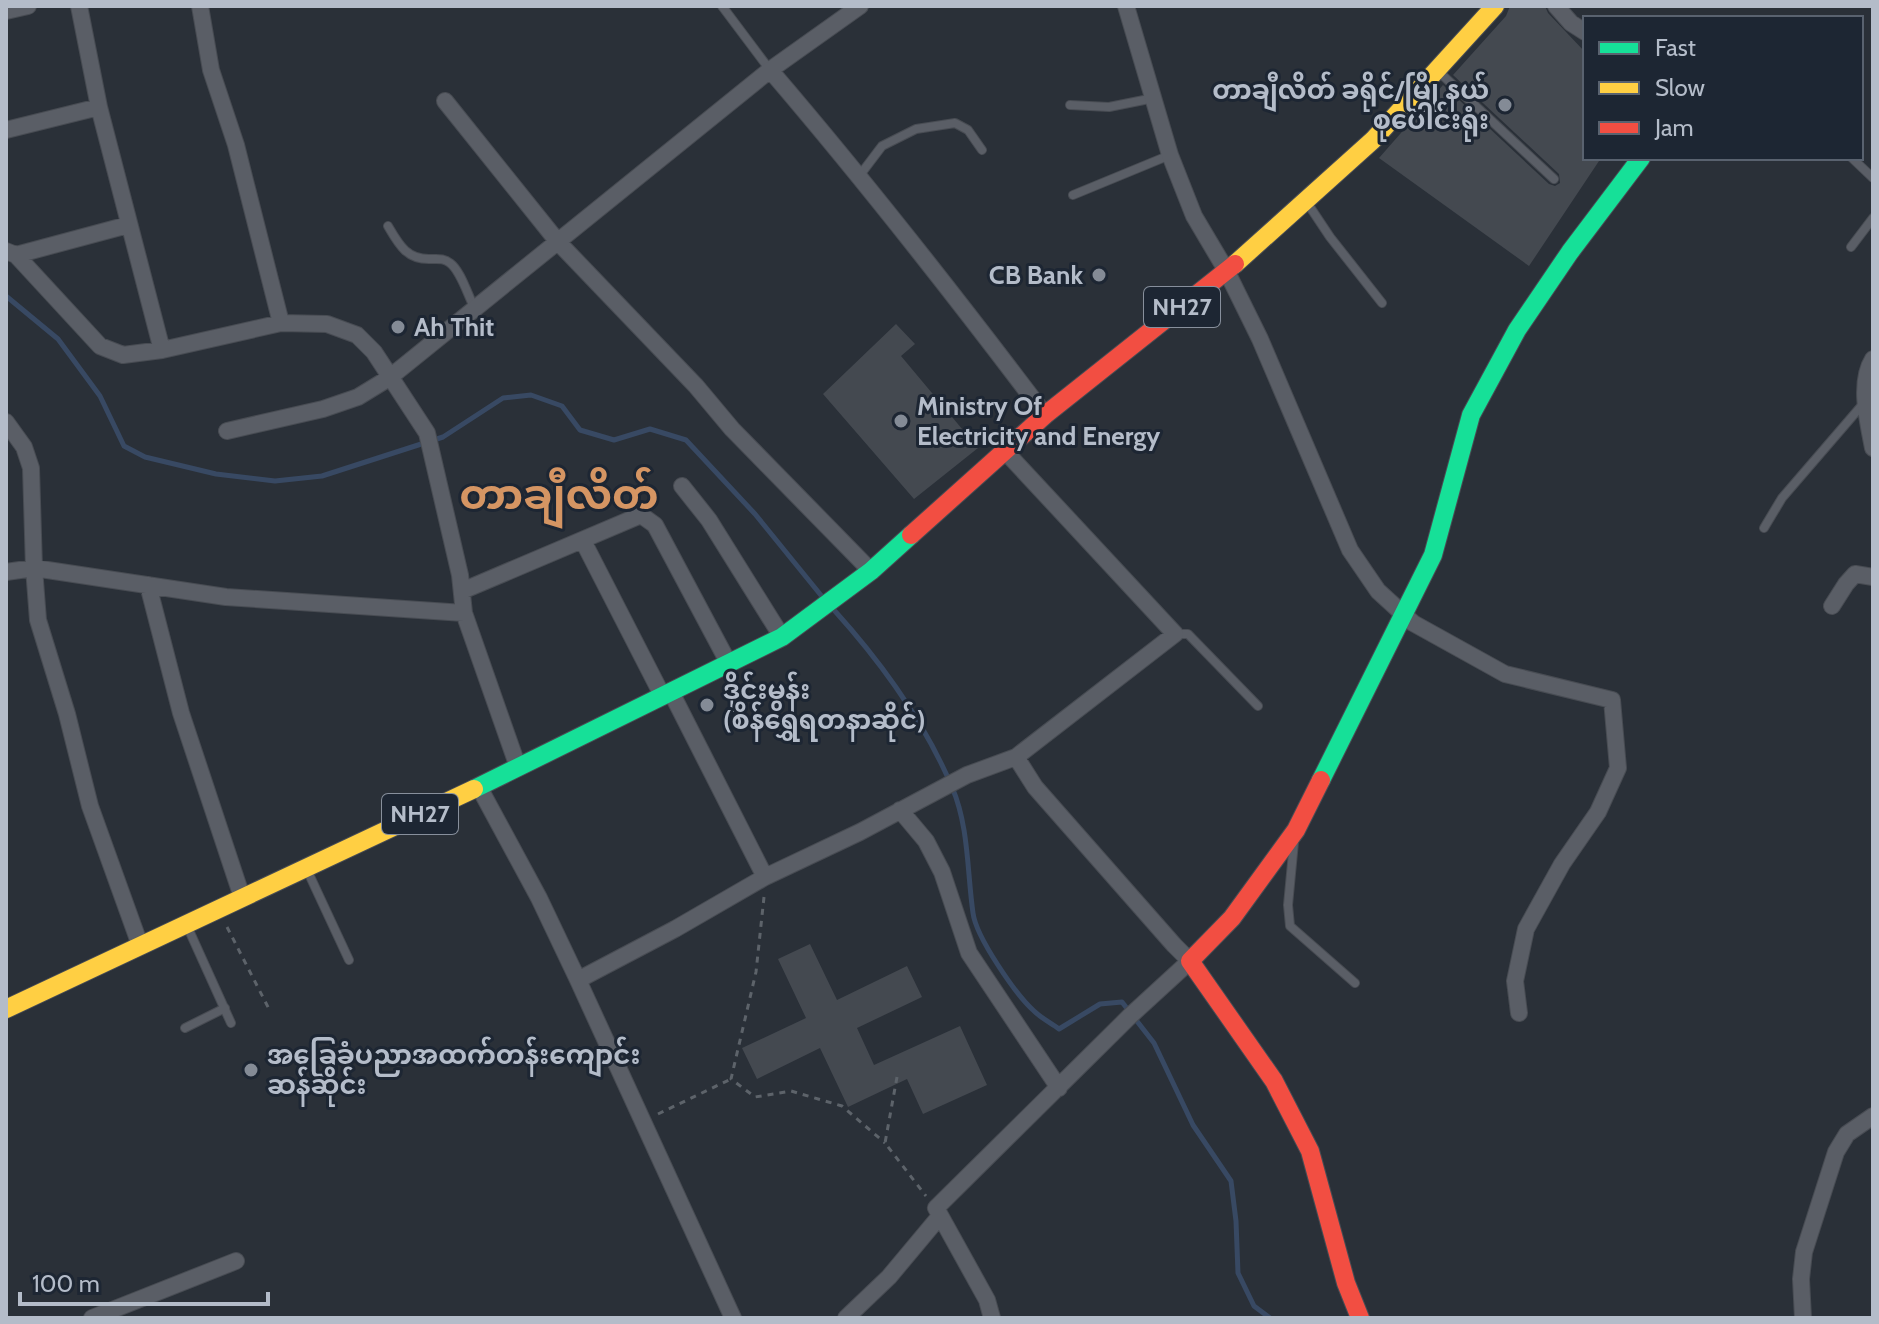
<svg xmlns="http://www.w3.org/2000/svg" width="1879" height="1324" font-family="Cabin,'Noto Sans Myanmar',sans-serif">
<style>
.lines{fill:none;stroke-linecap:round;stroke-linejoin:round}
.stream{stroke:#384963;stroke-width:5}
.building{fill:#444950}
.lane-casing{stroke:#484c53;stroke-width:10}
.street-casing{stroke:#484c53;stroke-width:18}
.fast-casing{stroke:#484c53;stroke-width:20}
.slow-casing{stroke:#484c53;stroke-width:20}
.jam-casing{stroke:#484c53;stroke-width:20}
.path{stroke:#5d636a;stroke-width:3;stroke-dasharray:6 6;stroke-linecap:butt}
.lane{stroke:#5a5e66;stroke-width:8}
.street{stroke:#5a5e66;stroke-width:16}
.fast{stroke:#16e098;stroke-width:18}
.slow{stroke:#ffcf43;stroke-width:18}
.jam{stroke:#f24e42;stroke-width:18}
.poi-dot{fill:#848b96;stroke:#1d2633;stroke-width:3}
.labels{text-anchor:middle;stroke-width:6;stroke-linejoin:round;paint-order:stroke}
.shield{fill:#1d2633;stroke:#878f9c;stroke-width:2}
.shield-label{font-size:24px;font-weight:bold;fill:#b4bcc9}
.poi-label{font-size:26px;font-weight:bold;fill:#b4bcc9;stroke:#1d2633;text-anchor:start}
.town-label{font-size:42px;font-weight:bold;fill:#d59563;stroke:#1d2633}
</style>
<rect width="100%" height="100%" fill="#2a3038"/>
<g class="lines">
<path class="stream" d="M6,296L58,339L100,396L124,446L145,457L216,474L275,481L322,476L443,437L503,398L531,395L562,406L580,430L614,440L650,429L686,440L755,514L824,599
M834,610C881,662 924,721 952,787C969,827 967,871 973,913C976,937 1016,995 1034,1011C1041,1018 1051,1023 1059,1029L1100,1004L1122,1002L1154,1043L1193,1125L1231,1181L1236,1221L1238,1273L1254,1306L1270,1318"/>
</g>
<path class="building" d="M1510,6H1545L1548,13L1585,52V158H1601L1529,266L1379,158L1443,85L1549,184L1555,186L1560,183L1559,174L1453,75L1506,16Z
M896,324L915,344L901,356L978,448L914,499L823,394Z
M810,944L837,1000L907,966L922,997L857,1028L874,1065L960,1026L987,1085L923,1114L907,1079L848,1107L820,1048L757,1079L742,1048L806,1018L778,959Z"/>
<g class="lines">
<defs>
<path id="lane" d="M722,6L770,70
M1438,71L1554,179
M1070,105L1109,107L1154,98
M1852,158L1873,178
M860,175L882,146L916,129L955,123L968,130L982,150
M1073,195L1170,155
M1308,204L1330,237L1382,303
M388,226C399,245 407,260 431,259C438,259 444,258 450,263C461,271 468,296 475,309
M1851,247L1873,218
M1764,528L1782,498L1863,404
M1175,634H1188L1258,706
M1294,842L1288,905L1290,926L1355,983
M308,872L349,960
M188,928L231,1023
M185,1028L225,1008"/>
<path id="street" d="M79,6L99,107L162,350
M200,6L211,70L236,145L281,323L327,324L357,335L374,352L427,433L460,575L464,613L518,767
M1126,6L1170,155L1194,216L1226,270L1260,339L1350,550L1378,591L1413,623L1505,674L1612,700L1618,768L1598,812L1562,864L1526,929L1515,981L1519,1013
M1556,6L1571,23L1585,32
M6,11L28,6
M770,70C866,182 956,297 1045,415
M445,101L558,242L696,386L732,429L871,571
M6,130L99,107
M6,251L16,255L100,346L123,355L162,350L281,323
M16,255L128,225
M1873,359C1858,383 1868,421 1873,448
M6,422L24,447L31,468L34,568L38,620L67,714L90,806L140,945
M227,431L323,409L358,397L389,378L770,70L860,6
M682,486L709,520L782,637
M583,541L662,695
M6,572L34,568L226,597L464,613
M148,585L181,713L242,897
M462,591L641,515L655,525L728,662
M1832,606L1846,584L1855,574L1873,577
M671,692L765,877
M479,787L539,898L578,980L733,1318
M900,810L926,841L942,872L969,953L1059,1088
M578,980L675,929L765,877L860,832L967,775L1016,757L1175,634L1004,450
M92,1318L236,1261
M846,1318L889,1277L940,1216
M992,1318L987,1300L936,1208L1129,1017L1190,961L1174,945L1035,787L1016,757
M1803,1318L1801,1279L1804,1252L1836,1152L1847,1134L1873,1116"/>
<path id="fast" d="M1321,780L1433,555L1471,415L1517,330L1570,252L1641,158
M474,789L782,637L871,571L911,535"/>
<path id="slow" d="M1235,264L1373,140L1495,6
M6,1009L474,789"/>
<path id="jam" d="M911,535L1045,415L1235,264
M1321,780L1296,830L1232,918L1190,961L1274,1081L1310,1151L1346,1283L1360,1318"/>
</defs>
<use href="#lane" class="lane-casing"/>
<use href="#street" class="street-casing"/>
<use href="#fast" class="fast-casing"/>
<use href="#slow" class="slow-casing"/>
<use href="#jam" class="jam-casing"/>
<path class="path" d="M764,897L756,972L731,1079L755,1097L791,1091L842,1106L885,1143
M227,927L269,1009
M897,1077L885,1143L926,1196
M658,1114L731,1079"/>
<use href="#lane" class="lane"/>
<use href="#street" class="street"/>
<use href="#fast" class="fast"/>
<use href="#slow" class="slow"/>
<use href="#jam" class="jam"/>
</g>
<g class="poi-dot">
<circle cx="1505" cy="105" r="8"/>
<circle cx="1099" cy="275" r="8"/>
<circle cx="398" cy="327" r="8"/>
<circle cx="901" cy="421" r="8"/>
<circle cx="707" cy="705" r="8"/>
<circle cx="251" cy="1070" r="8"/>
</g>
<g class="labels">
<g class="shield">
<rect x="1144" y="287" width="76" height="40" rx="6"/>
<rect x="382" y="794" width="76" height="40" rx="6"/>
</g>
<g class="shield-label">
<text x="1182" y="315">NH27</text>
<text x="420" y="822">NH27</text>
</g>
<g class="poi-label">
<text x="1489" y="99" text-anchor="end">တာချီလိတ် ခရိုင်/မြို့နယ်<tspan x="1489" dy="30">စုပေါင်းရုံး</tspan></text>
<text x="1083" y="284" text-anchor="end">CB Bank</text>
<text x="414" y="336">Ah Thit</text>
<text x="917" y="415">Ministry Of<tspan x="917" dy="30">Electricity and Energy</tspan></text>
<text x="723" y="699">ဒိုင်းမွန်း<tspan x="723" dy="30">(စိန်ရွှေရတနာဆိုင်)</tspan></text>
<text x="267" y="1064">အခြေခံပညာအထက်တန်းကျောင်း<tspan x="267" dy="30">ဆန်ဆိုင်း</tspan></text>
</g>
<g class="town-label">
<text x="559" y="509">တာချီလိတ်</text>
</g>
</g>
<rect width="1879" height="1324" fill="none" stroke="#b4bcc9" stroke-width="16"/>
<rect x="1583" y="16" width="280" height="144" fill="#1d2633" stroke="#59626f" stroke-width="2"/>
<rect x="1599" y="42" width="40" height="12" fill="#16e098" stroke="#59626f" stroke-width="2"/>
<text x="1655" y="56" font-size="24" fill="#b4bcc9">Fast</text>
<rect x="1599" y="82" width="40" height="12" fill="#ffcf43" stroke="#59626f" stroke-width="2"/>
<text x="1655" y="96" font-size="24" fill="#b4bcc9">Slow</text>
<rect x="1599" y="122" width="40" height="12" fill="#f24e42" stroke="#59626f" stroke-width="2"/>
<text x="1655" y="136" font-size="24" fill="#b4bcc9">Jam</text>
<path d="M20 1292v12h248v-12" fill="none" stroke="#b4bcc9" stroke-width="4"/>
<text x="32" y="1292" font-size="24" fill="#b4bcc9" stroke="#1d2633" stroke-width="6" paint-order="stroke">100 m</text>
</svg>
